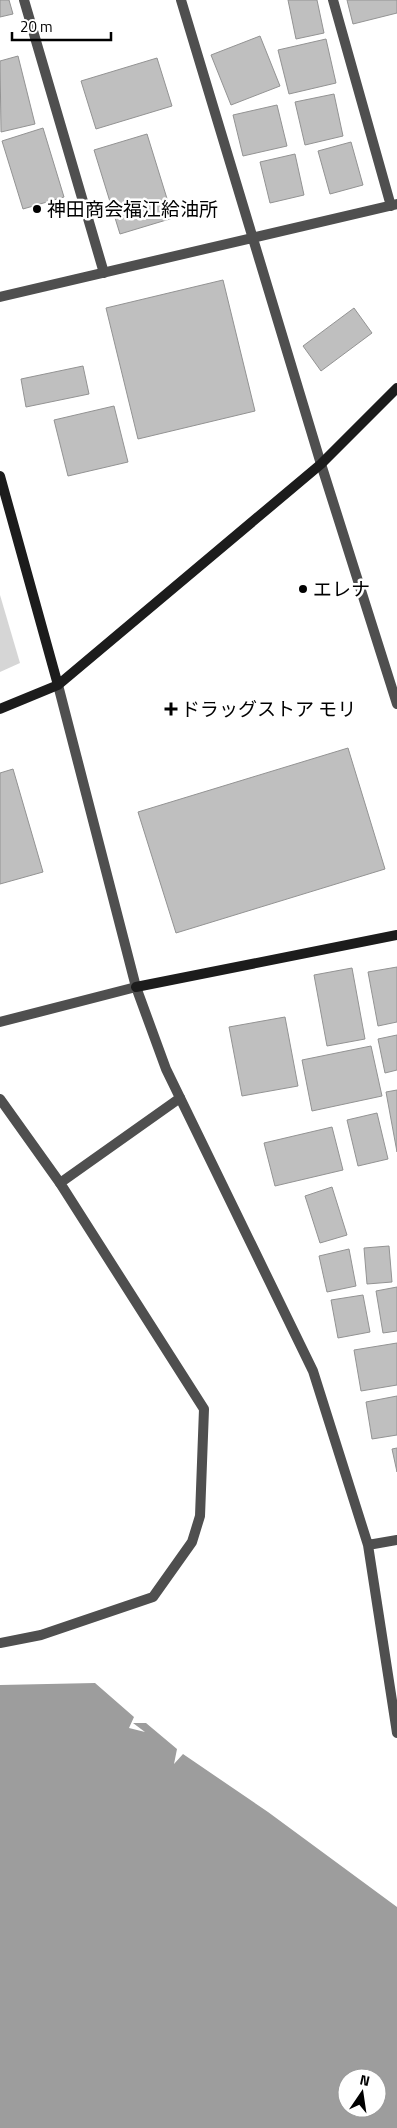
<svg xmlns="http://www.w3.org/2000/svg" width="397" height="2128" font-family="'Titillium Web','Noto Sans JP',sans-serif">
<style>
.green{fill:#d6d6d6}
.water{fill:#9d9d9d;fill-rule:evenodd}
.building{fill:#bfbfbf;stroke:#939393}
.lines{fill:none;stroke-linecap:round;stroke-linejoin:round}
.lane{stroke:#4f4f4f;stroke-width:10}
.street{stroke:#4f4f4f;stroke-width:10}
.secondary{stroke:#1c1c1c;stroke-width:10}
.poi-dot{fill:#000;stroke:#fff;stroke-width:2}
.labels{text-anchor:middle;stroke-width:5;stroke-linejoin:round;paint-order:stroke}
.poi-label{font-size:19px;fill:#000;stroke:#fff;text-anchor:start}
</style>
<rect width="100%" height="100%" fill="#fff"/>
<path class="green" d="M0,595L20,663L0,672Z"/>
<path class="water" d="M95,1683L134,1717L129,1728L145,1732L133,1723H146L177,1749L174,1764L183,1754L268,1812L397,1907V2128H0V1685ZM347,2078H377V2108H347Z"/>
<path class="building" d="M0,0H9L13,14L0,17Z
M288,0H317L324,33L296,39Z
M347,0H397V13L353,24Z
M260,36L280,86L231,105L211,55Z
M326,39L336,83L289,94L278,50Z
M18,56L35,124L1,132L0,61Z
M157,58L172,106L96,129L81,81Z
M334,94L343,136L305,145L295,102Z
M277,105L287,146L243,156L233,115Z
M43,128L64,197L23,209L2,141Z
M147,134L173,218L120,234L94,150Z
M351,142L363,185L330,194L318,151Z
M295,154L304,195L270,203L260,162Z
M223,280L255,411L138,439L106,308Z
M354,308L372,333L321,371L303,346Z
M83,366L89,394L26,407L21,379Z
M114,406L128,462L68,476L54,420Z
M348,748L385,869L176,933L138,812Z
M13,769L43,872L0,884V773Z
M397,967V1022L378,1026L368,972Z
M352,968L365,1039L327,1046L314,975Z
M285,1017L298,1086L242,1096L229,1027Z
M397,1035V1070L385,1073L378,1039Z
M371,1046L382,1096L312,1111L302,1060Z
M397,1090V1152L386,1092Z
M377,1113L388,1159L358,1166L347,1120Z
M332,1127L343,1170L275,1186L264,1143Z
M332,1187L347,1235L320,1243L305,1196Z
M389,1246L392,1282L367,1284L364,1248Z
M349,1249L356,1286L327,1292L319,1256Z
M397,1287V1331L383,1333L376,1291Z
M363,1295L370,1332L338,1338L331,1300Z
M397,1343V1385L361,1391L354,1350Z
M397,1396V1435L372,1439L366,1402Z
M397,1448V1472L392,1449Z"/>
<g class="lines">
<path class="lane" d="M0,1643L41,1635L153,1597L192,1542L200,1516L204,1409L60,1183L180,1098"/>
<path class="street" d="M24,0L104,273
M181,0L321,464L397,704
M333,0L391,206
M0,297L397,204
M58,685L136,987L166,1069L313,1371L368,1545L397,1733
M0,1022L136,987
M0,1099L60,1183
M368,1545L397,1540"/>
<path class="secondary" d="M0,476L58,685
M0,709L58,685L321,464L397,388
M136,987L397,935"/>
</g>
<g class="poi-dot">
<circle cx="37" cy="209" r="5"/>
<circle cx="303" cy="589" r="5"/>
<path d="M168.5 701.5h5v5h5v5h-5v5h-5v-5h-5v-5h5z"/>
</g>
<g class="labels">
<g class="poi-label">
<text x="47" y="216">神田商会福江給油所</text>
<text x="313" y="596">エレナ</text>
<text x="181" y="716">ドラッグストア モリ</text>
</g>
</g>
<g transform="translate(362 2093) rotate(13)"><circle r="24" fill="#ffffff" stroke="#999999"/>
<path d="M0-4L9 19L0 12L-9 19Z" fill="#000000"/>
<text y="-8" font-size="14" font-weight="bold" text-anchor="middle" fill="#000000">N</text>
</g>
<path d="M12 32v8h99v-8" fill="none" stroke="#000000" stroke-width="2.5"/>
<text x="20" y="32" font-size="15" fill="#000000" stroke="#ffffff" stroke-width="4" paint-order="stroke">20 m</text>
</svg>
